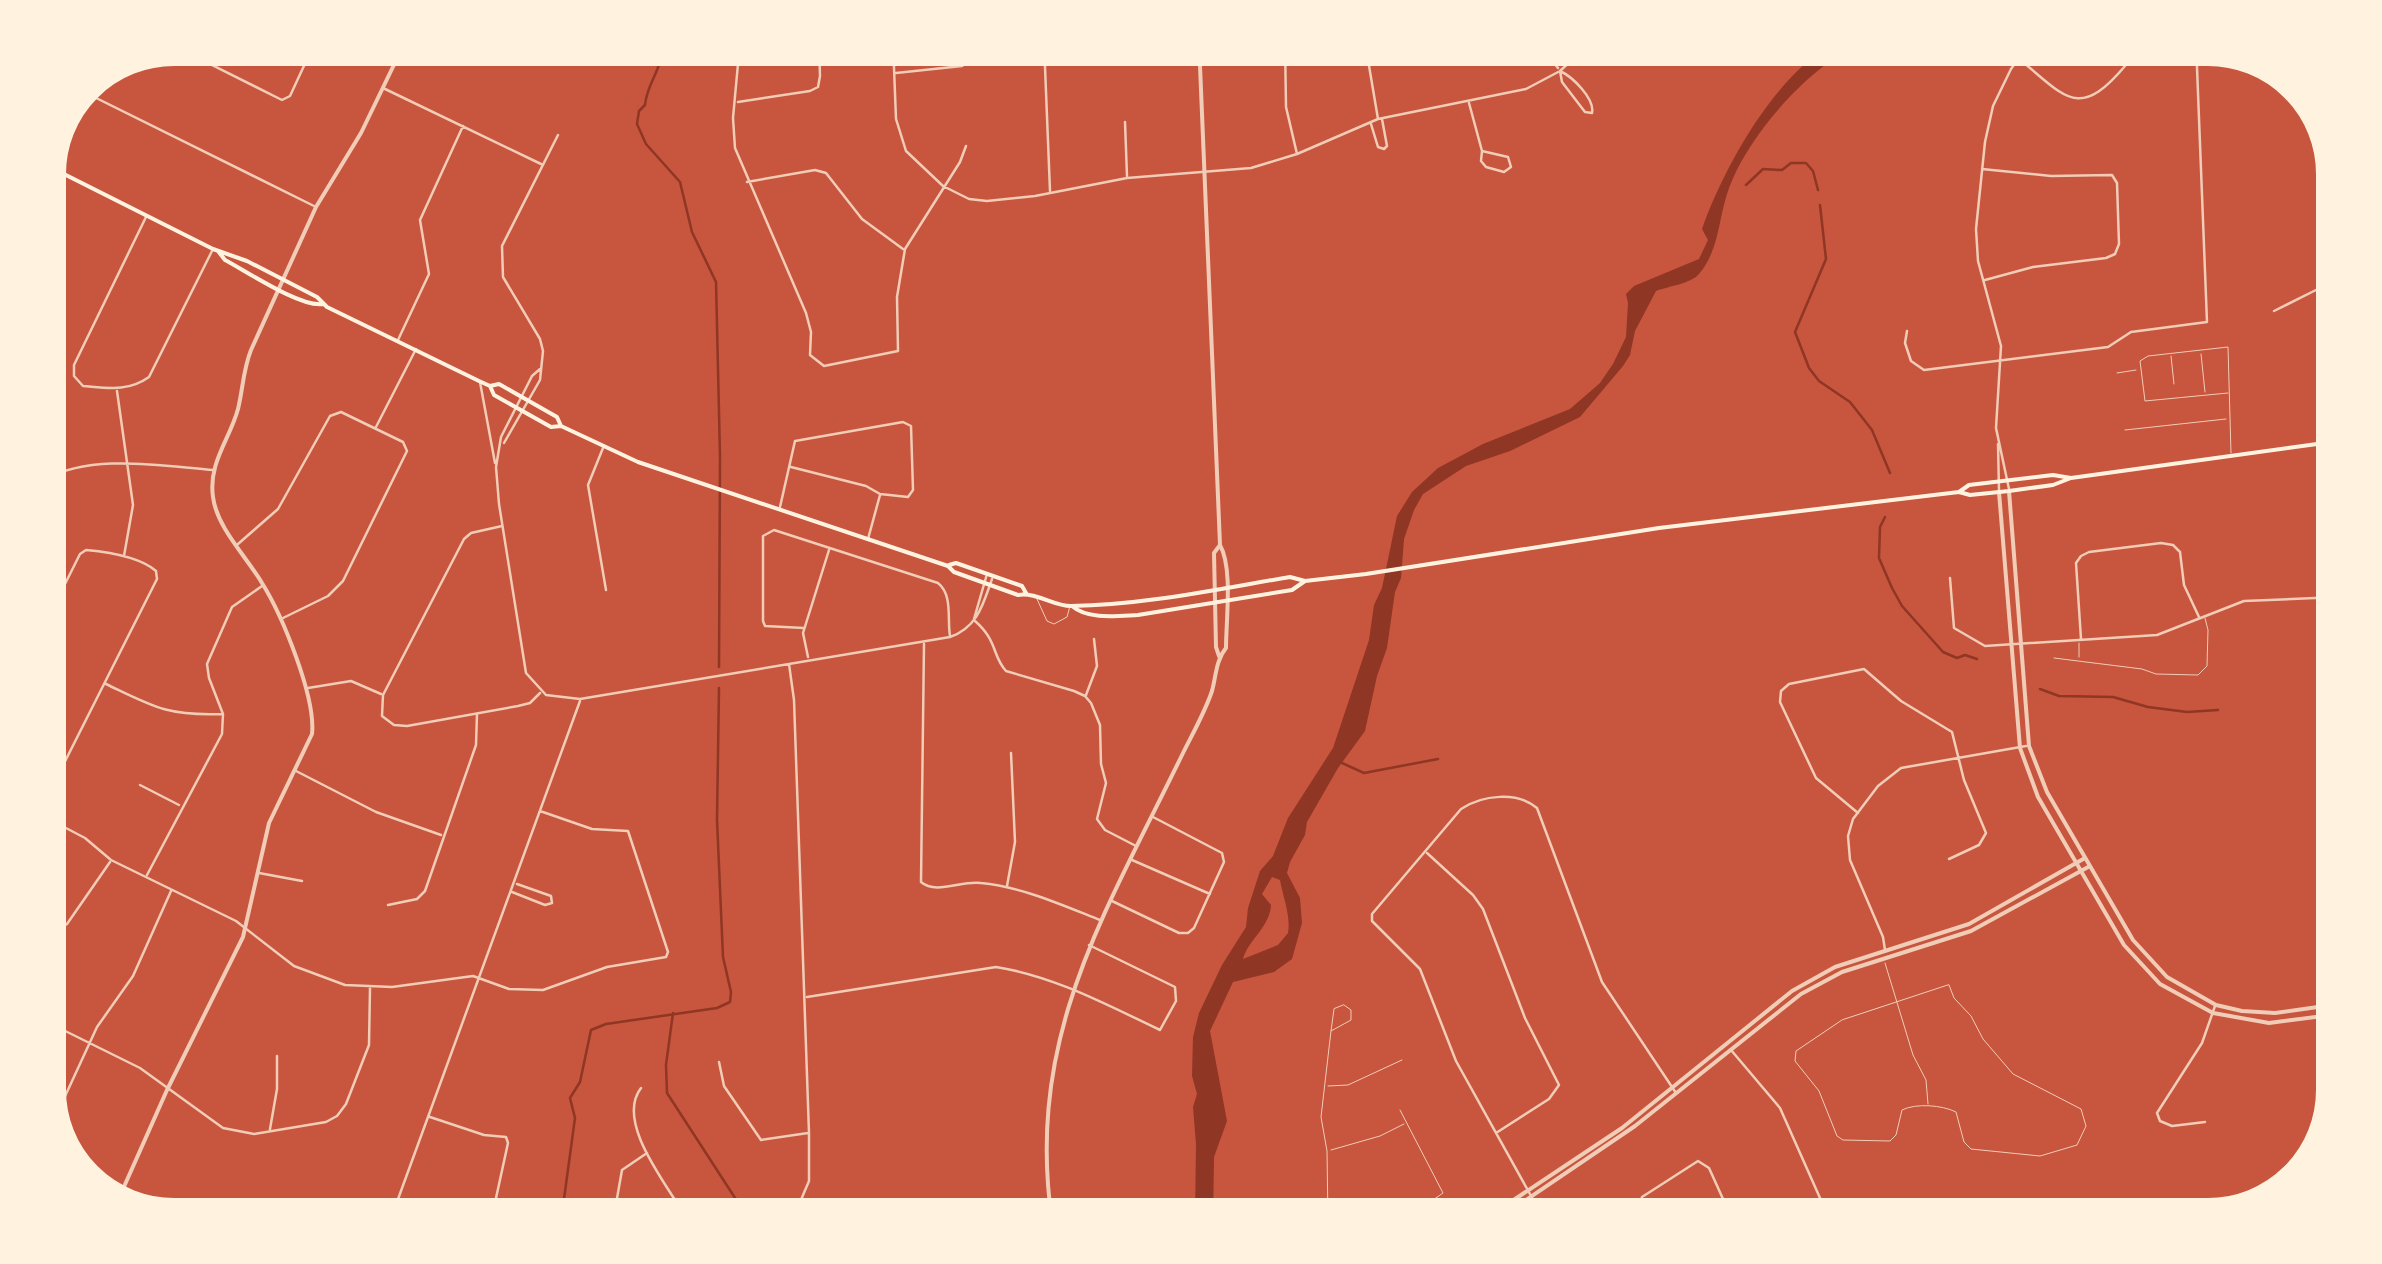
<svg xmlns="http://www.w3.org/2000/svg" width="2382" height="1264" font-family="'Sofia Sans Condensed',sans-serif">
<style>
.water{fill:#8f3625;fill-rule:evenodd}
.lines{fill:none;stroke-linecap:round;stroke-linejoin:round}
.stream{stroke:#8f3625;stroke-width:2.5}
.service{stroke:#f1ccb7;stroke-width:1}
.minor{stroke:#f1ccb7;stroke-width:2.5}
.tertiary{stroke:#f1ccb7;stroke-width:4}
.secondary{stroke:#fff3e0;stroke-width:4}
.rim{fill:none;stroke:#fff3e0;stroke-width:12}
</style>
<rect width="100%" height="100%" fill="#c8553d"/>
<path class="water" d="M1834,43H1860C1808,68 1749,134 1729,188C1718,218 1720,249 1699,274C1690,284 1669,286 1656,291L1635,331L1630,355L1623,366L1580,417L1510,451L1466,466L1423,494L1414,510L1404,539L1401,578L1395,592L1387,648L1377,676L1365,731L1338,768L1307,822L1305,835L1290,862L1287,873L1300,898L1302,923L1292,959L1274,972L1233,982L1210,1031L1227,1121L1214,1157L1213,1221H1195L1196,1144L1193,1107L1197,1094L1192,1076L1193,1037L1199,1013L1222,965L1246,927L1248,908L1260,871L1273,856L1288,818L1333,748L1369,640L1374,605L1382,588L1397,516L1412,492L1438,468L1483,444L1570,409L1600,383L1613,364L1626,337L1628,303L1626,294L1634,286L1699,259L1708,240L1702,229C1724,167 1775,75 1834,43ZM1272,877L1280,880C1283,897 1291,916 1288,933L1278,945L1243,959C1248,940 1270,927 1271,905L1262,894Z"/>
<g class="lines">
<path class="stream" d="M661,42C665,68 647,81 645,105L639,111L637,124L646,144L680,182L692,232L716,282L720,456L719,667
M1946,63L1948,42
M1746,185L1763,169L1782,170L1791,163H1806L1813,171L1818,190
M1820,205L1826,259L1795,332L1809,368L1819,381L1850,402L1872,430L1890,473
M1885,517L1880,527L1879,558L1892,588L1902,606L1943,652L1957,658L1965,655L1977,659
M2040,689L2059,696L2113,697L2148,707L2187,712L2218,710
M1340,762L1364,773L1438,759
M673,1013L666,1065L667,1093L750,1221
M561,1221L575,1118L570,1098L580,1082L591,1030L606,1024L717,1008L730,1002L731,992L723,957L717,820L719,688"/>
<path class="service" d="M2201,354L2205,392
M2171,356L2174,384
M2117,373L2136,370
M2228,393L2145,401L2140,361L2148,356L2228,347L2231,453
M2125,430L2226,419
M1037,599L1047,621L1054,624L1067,617L1070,606
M2079,657V643
M2054,658L2142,669L2156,674L2198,675L2207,666L2208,630L2205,618
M1885,963L1913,1055L1926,1080L1928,1104
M1949,985L1954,998L1971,1016L1983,1039L2013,1074L2081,1109L2086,1126L2077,1145L2040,1156L1971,1149L1964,1142L1956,1112C1942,1105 1916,1103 1902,1110L1896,1135L1890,1141L1843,1140L1837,1136L1819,1091L1795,1061L1796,1051L1842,1020Z
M1344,1005L1351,1010V1020L1331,1031L1334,1009Z
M1328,1086L1348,1085L1402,1060
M1400,1110L1443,1193L1403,1221
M1331,1150L1380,1136L1404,1124
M1328,1221L1327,1151L1321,1117L1331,1031"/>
<path class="minor" d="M349,42L392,65
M740,42L733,118L735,148L806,313L811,332L810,355L824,366L898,351L897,297L905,249L960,162L966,146
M893,42L896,119L906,151L943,186L969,199L987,201L1035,196L1127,178L1251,168L1297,154L1378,119L1526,89L1560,71L1591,42
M1044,42L1050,191
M1285,42L1286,107L1297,154
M1365,42L1378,119
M1537,42L1558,68
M1663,42L1682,53L1696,42
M170,44L282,100L290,96L315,42
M1046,51L1110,42
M2018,58C2065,96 2078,122 2125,66C2134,56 2140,46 2155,42
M1560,71C1573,77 1595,99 1592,113L1585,112L1562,82Z
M896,73L962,66L970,58V42
M383,88L541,164
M78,89L314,206
M738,102L810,91L818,87L820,76L819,42
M1469,103L1482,151L1508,157L1511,167L1504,172L1486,167L1481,161L1482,151
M1125,122L1127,176
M1371,124L1378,147L1384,149L1387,146L1382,119
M1982,169L2051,176L2112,175L2117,183L2119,244L2115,254L2106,258L2033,267L1985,280
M747,182L815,170L826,173L862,219L903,249
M146,217L74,365V376L83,386C108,388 128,392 149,377L213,249
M2327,287L2329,363L2339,371
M2274,311L2318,289L2339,285
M1907,331L1905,343L1911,361L1924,370L2108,347L2131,332L2207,322L2196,42
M398,340L429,274L420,220L463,126
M540,369L532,376L501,437L496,467L499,504L526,673L546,695L580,699L950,637C978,627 983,604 992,579
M480,382L495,463
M117,391L133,505L124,556
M376,427L416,349
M504,443L540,380L543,351L540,339L503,277L502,246L558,135
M1998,444L1999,490
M603,448L588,485L606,590
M43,452L54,472
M43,480C93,453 160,466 214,470
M2009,489L1996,428L2001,346L1978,261L1976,229L1985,142L1993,106L2011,69L2030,42
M780,507L795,441L903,422L911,426L913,490L908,497L880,494L866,486L791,467
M502,526L471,533L464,539L383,695L382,716L394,725L407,726L518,706L530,703L540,693
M868,539L880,495
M238,544L278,509L330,416L341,412L403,442L407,451L343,581L328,596L283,618
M1950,578L1954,628L1985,646L2157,635L2244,601L2339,597
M2318,599L2320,671L2327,681L2339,682
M974,619L987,574
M975,621C998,641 992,656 1006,671L1074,691L1085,696L1091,703L1100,725L1101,764L1106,783L1097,819L1105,830L1136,846
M43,628L80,554L86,550C108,552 140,557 156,571L157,579L43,805
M804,628L765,626L763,621V536L774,530L938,583C953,595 947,619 950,636
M2081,639L2076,563L2081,556L2089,552L2161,543L2173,545L2180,552L2184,585L2199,617
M924,644L921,882C936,895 962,880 981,883C1022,887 1062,905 1100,920
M808,657L803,633L829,550
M789,664L794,700L809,1133V1181L792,1221
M106,684C154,707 167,716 222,714
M308,688L351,681L381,694
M1086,695L1097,666L1094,639
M296,771L376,812L441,835
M140,785L179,805
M1858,813L1816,778L1780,702L1781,691L1789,684L1864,669L1901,701L1952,732L1964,780L1986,833L1979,845L1949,859
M43,816L85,838L111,860L236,921L294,966L345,985L392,987L473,976L509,989L543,990L607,967L666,957L668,952L628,831L592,829L540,811
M1427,853L1473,895L1483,909L1525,1018L1559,1085L1549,1099L1496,1133
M1132,860L1210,894
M259,873L302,881
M147,875L222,734L223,714L209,678L207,664L232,607L262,586
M1007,886L1015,842L1011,753
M512,892L545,905L552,903L551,896L517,884
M1112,901L1179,933H1188L1194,928L1224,862L1222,853L1153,817
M388,905L417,899L425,891L476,745L477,714
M51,931L67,924L110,862
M1885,950L1883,937L1850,860L1848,836L1853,819L1878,786L1901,768L2026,746
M807,997L996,967C1054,976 1107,1005 1160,1030L1176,1001L1175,987L1089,945
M43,1020L140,1068L223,1128L254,1134L326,1122L337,1116L346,1104L369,1045L370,988
M1731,1050L1780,1108L1820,1198L1825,1221
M719,1062L724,1086L761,1140L808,1133
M641,1088C614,1123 670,1188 688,1221
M49,1115L55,1118L97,1027L133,976L171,891
M430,1117L484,1135L506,1137L508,1143L491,1221
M2205,1122L2172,1126L2160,1121L2157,1113L2202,1043L2215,1006
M270,1129L277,1089V1056
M1823,1208L1976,1221
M390,1221L580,701
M613,1221L622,1170L647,1153
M1031,1221L1050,1220
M1545,1221L1456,1061L1420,969L1372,921V914L1461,809C1482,795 1517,791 1537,808L1602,982L1676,1093
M1643,1221L1639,1209L1642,1197L1698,1161L1709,1168L1733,1221
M2122,1221L2125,1212C2147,1204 2178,1202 2201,1207L2206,1221"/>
<path class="tertiary" d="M2009,491L2029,746L2047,792L2133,940L2167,977L2216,1005L2242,1011L2275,1013L2339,1004
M1999,492L2020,748L2038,797L2124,945L2160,984L2213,1013L2269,1023L2339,1014
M1219,656L1216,647L1214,553L1220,545
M115,1207L167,1090L243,937L269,823L312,734C316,697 282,615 262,583C246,556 217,528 213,497C208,463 230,439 238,409C243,389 243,370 251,350L316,207L361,133L405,42
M1052,1221C1025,1036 1106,912 1183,753C1193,733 1205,712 1212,691C1216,676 1216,660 1226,648C1226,620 1233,568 1220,545L1199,42
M1482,1221L1622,1128L1792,991L1835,967L1969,924L2085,858
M1495,1221L1635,1126L1801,994L1842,972L1971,931L2090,866"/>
<path class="secondary" d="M44,164L213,249L247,261L317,297L327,307L479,381L490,386L499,384L557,417L561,426
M218,251L225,260C246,271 301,308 323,304
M490,386L494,395L551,427L561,426L638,462L948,566L954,572L1018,595C1037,592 1053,606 1071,606C1144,605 1218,589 1290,577L1305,581L1366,574L1659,528L1959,492L1970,495L2009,491L2053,485L2071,478L2339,441
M1959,492L1969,485L2053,475L2071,478
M949,565L956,563L1022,586L1026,593
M1072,606C1088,620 1117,616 1138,615L1292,590L1305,581"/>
</g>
<path d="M0 0H2382V1264H0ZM174 60H2208A114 114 0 0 1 2322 174V1090A114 114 0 0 1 2208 1204H174A114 114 0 0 1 60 1090V174A114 114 0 0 1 174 60Z" fill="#fff3e0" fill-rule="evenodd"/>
<path class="rim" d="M174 60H2208A114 114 0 0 1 2322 174V1090A114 114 0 0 1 2208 1204H174A114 114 0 0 1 60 1090V174A114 114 0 0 1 174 60Z"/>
</svg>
